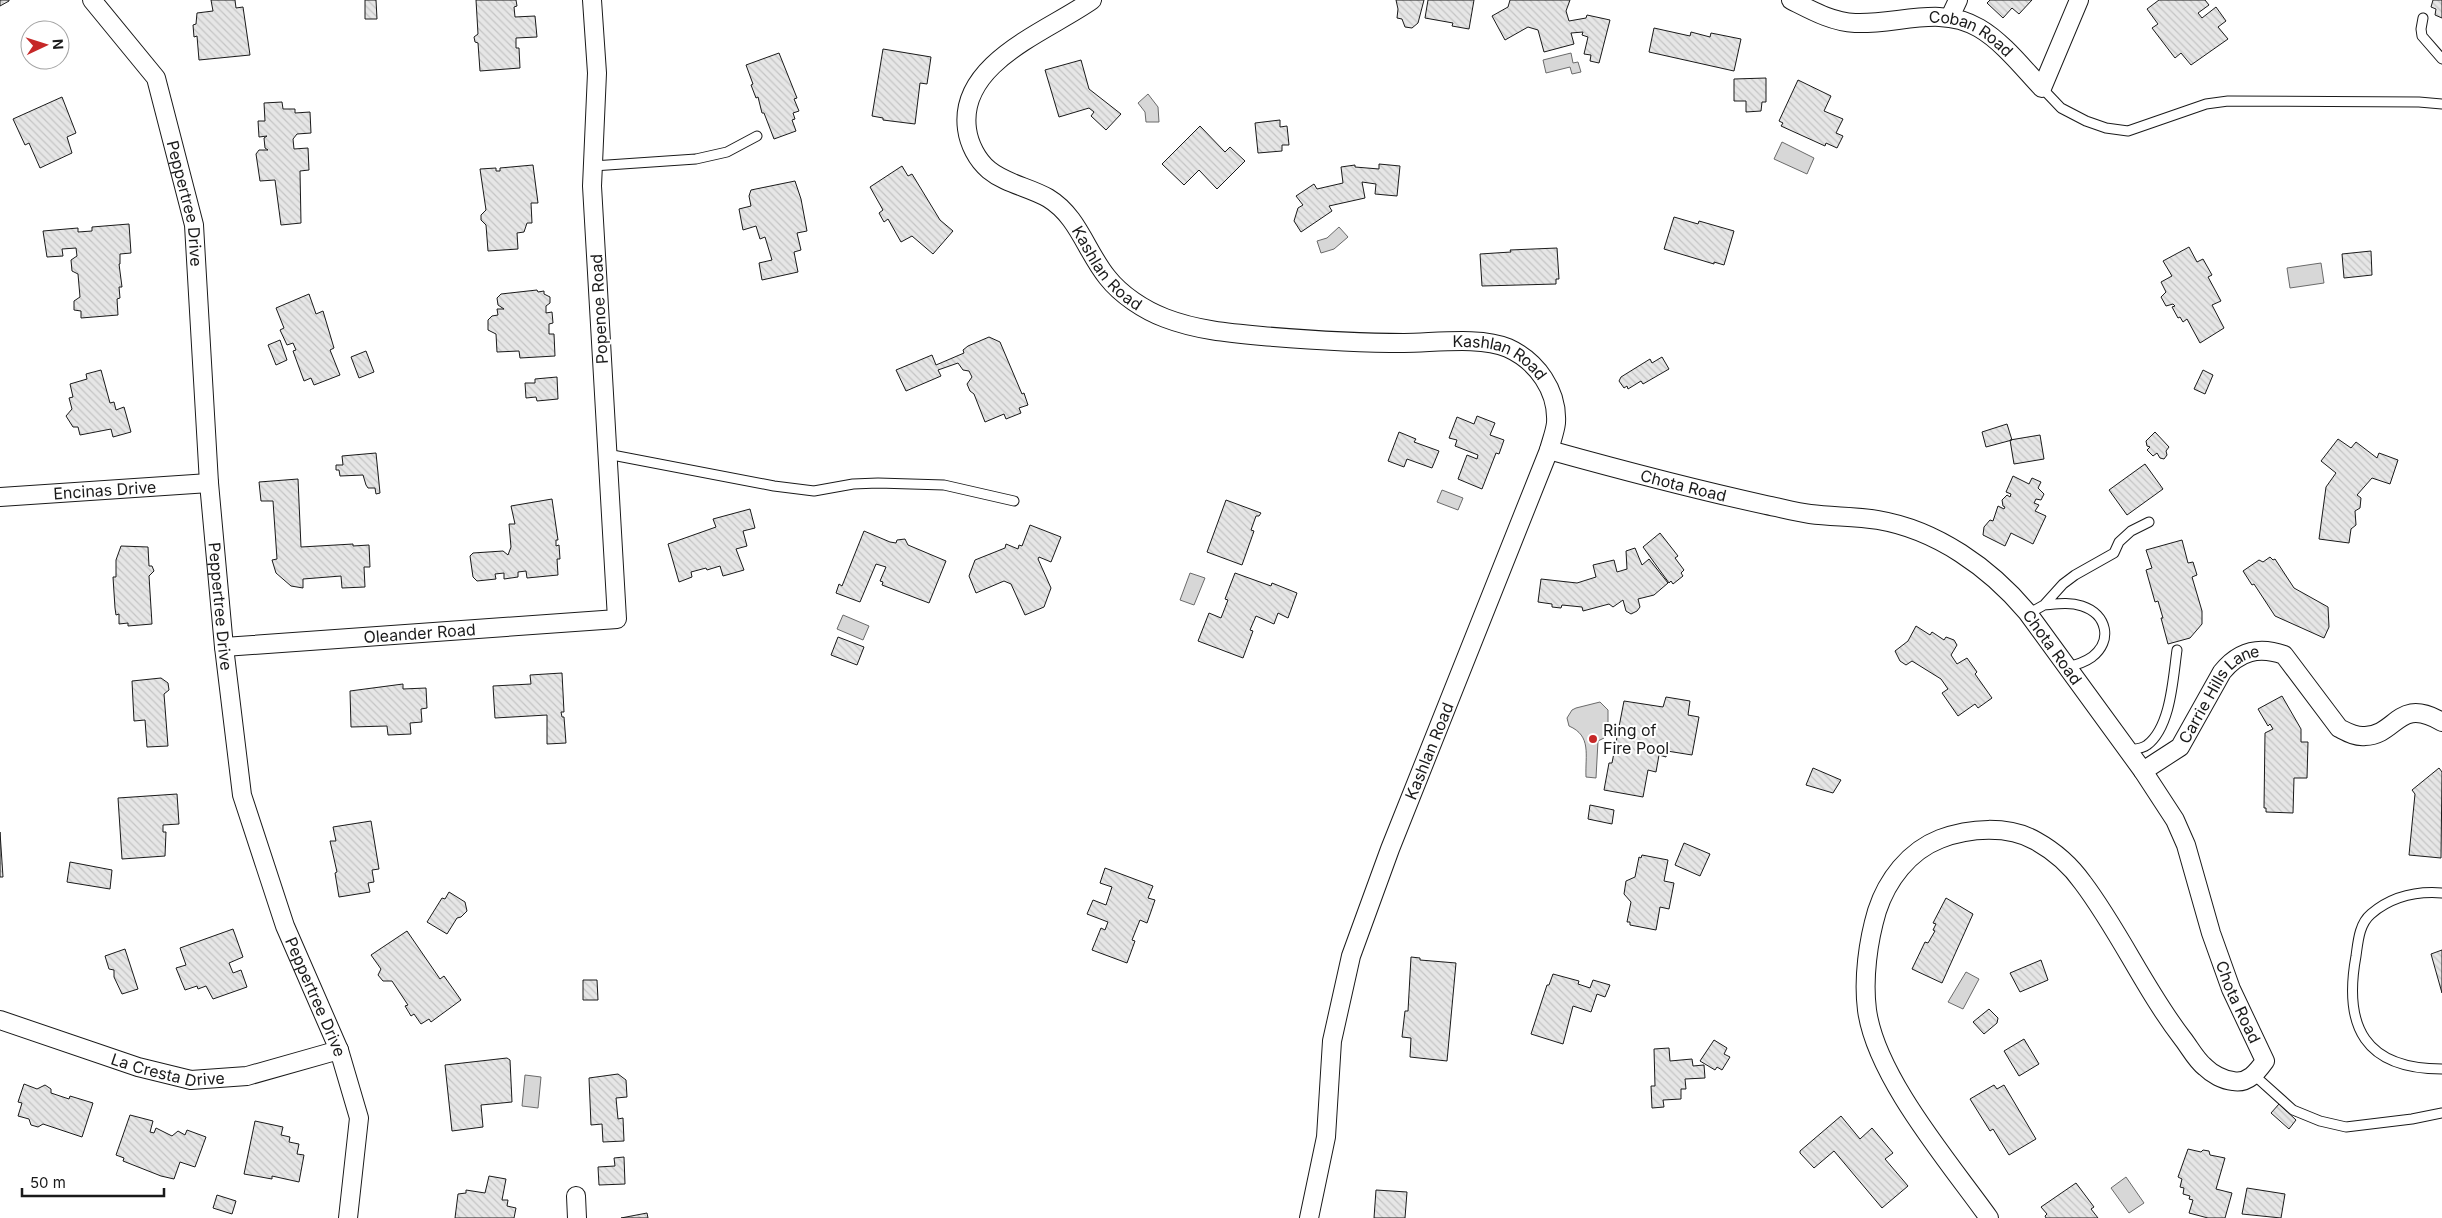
<svg xmlns="http://www.w3.org/2000/svg" width="2442" height="1218" font-family="Inter,sans-serif">
<style>
.water{fill:#d7d7d7;stroke:#6a6a6a}
.building{fill:url(#building-back-hatch);stroke:#1a1a1a}
.lines{fill:none;stroke-linecap:round;stroke-linejoin:round}
.lane-casing{stroke:#1a1a1a;stroke-width:11}
.street-casing{stroke:#1a1a1a;stroke-width:20}
.lane{stroke:#fff;stroke-width:9}
.street{stroke:#fff;stroke-width:18}
.poi-dot{fill:#c62828;stroke:#fff;stroke-width:2}
.labels{text-anchor:middle;stroke-width:4;stroke-linejoin:round;paint-order:stroke}
.street-label{font-size:16px;fill:#1a1a1a;stroke:#fff}
.poi-label{font-size:16px;fill:#1a1a1a;stroke:#fff;text-anchor:start}
</style>
<defs>
<pattern id="building-back-hatch" width="6" height="6" patternUnits="userSpaceOnUse" patternTransform="scale(1.25)"><rect width="6" height="6" fill="#e6e6e6"/><path d="M-1 5l2 2M0 0l6 6M5-1l2 2" fill="none" stroke="#c5c5c5"/></pattern>
</defs>
<rect width="100%" height="100%" fill="#fff"/>
<path class="water" d="M1571,53L1573,63L1578,62L1581,72L1572,74L1570,67L1546,73L1543,60Z
M1148,94L1158,107L1159,122H1146L1145,112L1138,103Z
M1782,142L1814,158L1807,174L1774,159Z
M1339,227L1348,237L1334,249L1321,253L1317,241L1327,238Z
M2321,263L2324,283L2290,288L2287,268Z
M1442,490L1463,498L1458,510L1437,502Z
M1190,573L1205,578L1194,605L1180,600Z
M843,615L869,626L863,640L837,629Z
M1600,702L1608,710V725L1604,738L1598,741L1596,778L1586,777C1585,755 1592,736 1569,726L1567,718L1572,710L1576,708Z
M1966,972L1979,979L1963,1009L1948,1002Z
M525,1075L541,1077L538,1108L522,1106Z
M2126,1177L2144,1203L2129,1213L2111,1188Z"/>
<path class="building" d="M0,0H9V1L0,6Z
M211,0H235L236,8L243,7L250,55L199,60L197,36L194,37L193,25L196,24L197,13L213,11Z
M365,0H376L377,19H365Z
M476,0H516L517,6L514,7L515,17L535,16L537,37L516,38V48H519L520,68L480,71L478,43L475,42L474,37L478,34Z
M1396,0H1424L1418,23L1412,28L1405,27L1402,19L1397,18L1398,9Z
M1428,0H1474L1469,29L1452,26L1453,23L1425,18Z
M1510,0H1570L1566,11L1569,21L1586,18L1587,15L1610,20L1599,63L1590,61L1591,55L1584,54L1588,37L1582,35L1583,32L1571,33L1574,44L1544,52L1538,30L1528,27L1505,40L1492,16L1508,7Z
M1990,0H2032L2019,14L2012,8L2003,18L1987,3Z
M2159,0H2205L2209,5L2198,13L2202,18L2216,7L2226,21L2218,27L2228,39L2191,65L2181,53L2175,58L2152,28L2158,24L2147,9Z
M2433,0H2442V18L2435,15L2436,9L2431,7Z
M1654,28L1690,36L1691,32L1710,37L1711,33L1741,39L1734,71L1649,52Z
M883,49L931,57L927,84L920,83L915,124L883,120V118L872,116Z
M779,53L797,98L794,99L799,111L793,113L795,119L792,120L796,131L774,139L764,113H762L758,97L756,98L751,85L753,84L746,65Z
M1081,60L1089,89L1121,114L1106,130L1091,116L1094,112L1089,108L1059,117L1045,70Z
M1766,78V102H1762L1761,111L1746,112V101H1734V79Z
M1798,80L1831,96L1824,111L1843,119L1836,133L1843,136L1837,148L1826,143L1825,146L1781,126L1783,123L1779,121Z
M62,97L76,133L67,137L72,153L40,168L29,143L25,145L13,119Z
M282,102L283,109H295V113L310,112L311,133L297,134L293,139L294,149L308,148L309,170L300,171L301,223L281,225L275,180L260,181L256,154L259,150H268L265,148L264,138L267,136L259,137L258,121H265L264,103Z
M1280,120V127L1287,126L1289,145H1282V151L1258,153L1255,123Z
M1200,126L1225,152L1230,147L1245,161L1217,189L1199,170L1184,185L1162,164Z
M1379,164L1400,166L1397,196L1375,194L1376,184L1362,182L1365,198L1329,206L1332,211L1301,232L1294,221L1298,208L1303,205L1296,196L1314,184L1317,189L1343,183L1341,167L1355,165V167L1379,169Z
M533,165L538,203H531L532,223H527L524,232L517,233L518,249L488,251L486,225L481,220V215L486,210L480,169L496,168V171H500V168Z
M902,166L908,176L912,174L940,220L953,231L933,254L912,236L901,242L888,219L884,222L879,213L883,210L870,187Z
M795,181L801,199L807,231L797,233L801,250L794,252L798,272L762,280L759,263L772,260L765,237L760,239L756,226L743,230L739,209L751,206L749,196L751,190Z
M1674,217L1698,224L1699,221L1734,231L1724,265L1714,262V264L1664,249Z
M129,224L131,253L120,254V264H119L122,287H119L120,298L117,299L118,315L81,318V311L74,310V301L80,297L78,274L72,271L71,260L77,256L76,248L62,249L63,256L47,257L43,231L78,228V232L92,231V227Z
M2189,247L2197,262L2203,259L2212,275L2208,277L2221,301L2212,305L2224,328L2200,343L2187,319L2183,322L2180,317L2178,318L2172,307L2175,306L2173,304L2166,306L2161,297L2166,292L2161,282L2172,276L2163,261Z
M1557,248L1559,279H1556V284L1482,286L1480,254L1511,252L1510,250Z
M2371,251L2372,275L2344,278L2342,254Z
M537,290L538,292L544,291V294L550,297V303L546,306V313L552,312L553,323L549,324V334H554L555,356L520,358L519,351L497,352L496,334L488,330V320L492,316L498,315L497,309H504L498,305L497,298L501,294Z
M309,294L316,314L323,311L334,348L330,350L340,375L314,385L311,378L304,381L293,351L296,350L293,343L287,345L280,330L284,328L276,308Z
M989,337L1000,342L1022,394L1024,393L1028,405L1019,408L1021,413L1006,419L1004,414L985,422L974,394L970,391L967,384L972,377L969,371L963,370L958,363L938,370L941,376L906,391L896,370L932,355L936,365L964,353L963,350L968,346Z
M280,340L287,360L276,365L268,345Z
M366,351L374,372L359,378L351,357Z
M1662,357L1669,369L1643,384L1641,381L1628,389L1627,386L1624,388L1619,381L1621,377L1650,359L1652,363Z
M101,370L110,403L114,402L116,410L124,407L131,432L113,437L111,429L80,435L78,427H73L66,416L72,409L69,398L73,397L70,384L87,379L86,374Z
M2203,370L2213,375L2205,394L2194,389Z
M557,377L558,399L537,401L536,397L526,398L525,383H535V379Z
M1477,416L1495,423L1490,435L1504,440L1499,454L1496,453L1482,489L1458,479L1467,455L1477,459L1478,455L1455,446L1457,440L1449,438L1457,417L1474,424Z
M2007,424L2012,440L1986,447L1982,432Z
M1399,432L1416,439L1414,442L1439,451L1432,468L1407,459L1404,467L1388,461Z
M2155,432L2169,447L2166,451L2167,455L2164,459L2160,458L2157,453L2153,456L2147,450L2150,447L2147,446L2146,441Z
M2040,435L2044,459L2014,464L2010,440Z
M2338,439L2351,448L2356,442L2377,458L2379,453L2398,460L2390,484L2372,478L2357,495L2361,498L2360,508L2355,511L2356,525L2351,529L2349,543L2319,539L2326,487L2336,473L2321,461Z
M376,453L380,493L376,494L375,488H368L366,485L363,475L340,476L339,470H336V465H343L342,456Z
M2145,464L2163,489L2127,515L2109,490Z
M2013,476L2029,484L2032,478L2041,482L2038,488L2044,494L2041,500L2036,499L2034,503L2039,505L2035,511L2046,516L2033,544L2011,533L2005,546L1983,535L1984,527L1990,520L1993,521L1998,506L2004,509L2005,507L2003,506L2002,500L2007,495L2010,497L2011,494L2006,492Z
M298,479L301,547L353,544V546L369,545L370,567H364L365,587L342,588L341,576L303,579V588L291,586L276,573L272,560L277,559L273,501H261L259,482Z
M552,499L558,540H556V546L559,545L560,559H557L558,575L527,578L526,571L518,572V577L504,579V573L495,574L496,579L477,581L473,577L470,556L473,553L503,551L508,555L511,547L509,524H515L511,506Z
M1226,500L1261,513L1259,516H1256L1251,530L1254,531L1242,565L1207,552Z
M750,509L755,528L743,531L747,546L736,549L744,570L723,576L720,566L707,570L706,568L691,572L692,577L679,582L668,544L716,527L713,519Z
M1030,525L1061,537L1051,562L1039,557L1038,559L1051,588L1044,607L1025,615L1011,584L1004,581L976,593L969,576L975,560L1005,548L1006,544L1018,549L1019,545L1022,546Z
M864,531L890,542L896,543L897,540L905,539L908,545L946,561L929,603L882,585L883,582L880,581L886,567L876,564L860,602L836,593L839,584L842,586Z
M1660,533L1678,556L1675,558L1684,570L1681,573L1683,576L1673,584L1671,581L1669,583L1643,547Z
M2182,540L2188,563L2193,562L2197,575L2192,577L2202,611V624L2190,638L2168,644L2161,618H2163L2158,601L2155,602L2146,570L2152,568L2146,550Z
M121,546L148,547L149,566H152L154,571L149,576L152,624L128,626V623L119,624V614L116,615L115,608L113,577H116V560Z
M1635,548L1642,565L1649,559L1668,583L1654,595L1638,599L1640,607L1637,611L1631,614L1626,611L1623,600L1613,607L1609,604L1583,611L1582,607L1562,605L1561,608L1552,607V604L1538,602L1541,579L1577,583L1596,577L1593,565L1614,560L1617,572L1627,569L1626,551Z
M2270,557L2273,560L2275,559L2294,588L2328,607L2329,627L2324,638L2275,616L2254,584L2252,585L2243,571L2259,560L2263,562Z
M1235,573L1271,586L1272,583L1297,593L1288,618L1278,613L1274,624L1256,616L1250,630L1253,631L1243,658L1198,641L1209,613L1221,618L1228,600L1225,599Z
M1916,626L1930,635L1932,632L1944,640L1946,637L1954,640L1957,645L1951,655L1957,664L1967,658L1977,672L1975,674L1992,698L1978,708L1975,704L1958,716L1942,693L1948,689L1941,679L1912,661L1906,665L1900,661L1895,651L1908,641Z
M838,637L864,647L857,665L831,655Z
M562,673L564,712H561L562,717H564L566,743L547,744V715L495,718L493,686L531,684L530,675Z
M161,678L168,683L169,690L164,694L168,746L147,747L145,720L134,721L132,681Z
M403,684V689L426,688L427,708L421,709L422,722L410,723L411,734L388,735L387,726L351,727L350,691Z
M2282,696L2301,729V742H2308L2307,778H2294L2293,813L2266,812V808H2264L2265,733L2273,729L2270,724L2268,726L2258,709Z
M1666,697L1690,701L1688,715L1699,717L1692,755L1667,751L1666,757L1659,755L1656,772L1648,770L1643,797L1604,790L1609,763H1612L1624,701L1663,707Z
M1813,768L1841,780L1833,793L1806,785Z
M2439,768L2442,772L2441,858L2409,855L2415,794L2412,790Z
M177,794L179,824L163,825V832H166L165,856L122,859L118,798Z
M1590,805L1614,810L1612,824L1588,819Z
M371,821L379,869L372,870L374,882L368,883L370,892L339,897L335,873L337,872L330,841H336L333,827Z
M0,832L3,877H0Z
M1684,843L1710,854L1700,876L1675,865Z
M1642,855L1668,860L1664,881L1674,883L1669,909L1660,907L1656,930L1630,925V922H1627L1631,902L1624,894L1626,881L1635,877L1639,857L1641,858Z
M70,862L112,870L110,889L67,882Z
M1105,868L1153,886L1148,898L1155,900L1147,923L1140,920L1132,940L1135,941L1127,963L1092,950L1101,928L1105,930L1108,922L1087,914L1093,900L1106,905L1112,887L1100,883Z
M449,892L465,902L467,911L461,917L457,918L447,934L427,922L442,898L445,899Z
M1946,898L1973,914L1942,983L1912,969L1925,942L1928,943L1935,931L1933,930L1936,924L1933,923Z
M233,929L243,957L229,963L233,973L241,970L247,987L213,999L206,986L198,989L197,986L185,990L176,968L186,965L180,948Z
M407,931L440,979L444,976L461,1000L431,1022L429,1019L421,1024L414,1014L411,1016L405,1006L408,1005L392,981H383L378,975L381,969L371,955Z
M125,949L138,989L122,994L114,977V970L109,969L105,956Z
M2442,950V993L2431,954Z
M1411,957L1420,958V960L1456,963L1447,1061L1410,1057L1411,1038L1402,1037L1405,1011H1408Z
M2041,960L2048,980L2020,992L2010,973Z
M1553,974L1579,981L1578,984L1590,988L1593,980L1610,985L1605,997L1597,994L1591,1012L1573,1006L1563,1044L1531,1034L1547,985H1549Z
M583,980H597L598,1000H583Z
M1989,1009L1998,1018L1997,1023L1984,1034L1973,1022Z
M2024,1039L2039,1064L2019,1076L2004,1051Z
M1714,1040L1727,1048L1724,1054L1730,1057L1722,1070L1717,1067L1715,1070L1700,1061Z
M1669,1048L1670,1061L1692,1059L1693,1066L1704,1065L1705,1078L1685,1079L1686,1089H1681V1099L1663,1100L1664,1107L1652,1108L1651,1086H1655L1654,1049Z
M507,1058L510,1060L512,1102L481,1105L483,1127L452,1131L445,1065Z
M618,1074L626,1080L627,1097L616,1098L618,1119L623,1118L624,1141L603,1142L602,1124L591,1125L589,1078Z
M24,1084L37,1089L45,1085L51,1089V1093L69,1099L70,1096L93,1103L82,1137L43,1124L38,1127L31,1125L29,1119L18,1116L22,1103L18,1102Z
M1994,1085L1997,1089L2004,1085L2036,1139L2009,1155L1993,1129L1990,1131L1970,1099Z
M2279,1104L2296,1120L2289,1129L2271,1113Z
M130,1115L153,1121L150,1132L154,1133L156,1128L172,1136L178,1131L185,1135L187,1130L206,1137L195,1167L180,1162L174,1179L161,1176L123,1161L124,1158L116,1155Z
M1841,1116L1860,1139L1872,1128L1893,1153L1885,1159L1908,1186L1882,1208L1834,1151L1814,1168L1800,1153V1151Z
M255,1121L283,1127L281,1135L290,1137L289,1142L299,1144L297,1154L304,1155L299,1182L272,1176V1179L244,1174Z
M2188,1149L2201,1152L2203,1150L2209,1151L2210,1155L2225,1158L2216,1189L2232,1193L2225,1218H2208L2189,1213L2193,1200L2189,1199L2190,1196L2183,1194L2184,1188L2180,1187L2182,1179L2178,1177Z
M624,1157L625,1184L599,1185L598,1167L615,1166L614,1158Z
M489,1176L506,1179L502,1200H508L507,1206L516,1208L514,1218H455L458,1194L466,1193V1190L485,1193Z
M2076,1183L2094,1207L2091,1209L2098,1218H2046L2045,1216L2047,1214L2041,1207Z
M2247,1188L2285,1194L2281,1218L2242,1214Z
M1376,1190L1407,1192L1405,1218H1374Z
M217,1195L236,1201L232,1214L213,1208Z
M647,1213L648,1218H621Z"/>
<g class="lines">
<defs>
<path id="lane" d="M2423,18L2421,29L2422,36L2442,59
M2042,88L2061,108L2086,121L2106,128L2128,131L2206,104L2228,101L2419,102L2442,104
M593,166L696,159L727,152L757,136
M607,454L774,486L814,491L853,484L878,483L944,485L1014,501
M2044,605C2057,604 2069,602 2082,606C2107,614 2113,641 2092,657C2085,662 2076,665 2067,667
M2028,614L2044,605L2063,584L2075,575L2114,553L2119,542L2131,531L2149,522
M2128,750C2134,749 2142,749 2147,745C2171,727 2173,678 2177,650
M2442,893C2416,891 2391,897 2371,914C2359,924 2358,942 2356,956C2343,1027 2365,1069 2442,1069
M2254,1075L2293,1110L2320,1121L2346,1127L2412,1119L2442,1113"/>
<g id="street">
<path id="s1" d="M92,0L156,78L194,225L209,483L224,647L242,795L285,926L339,1050L359,1118L348,1218"/>
<path id="s2" d="M1092,0C1049,31 958,62 967,129C969,144 977,160 989,170C1006,184 1029,187 1048,198C1078,216 1086,251 1107,277C1121,295 1144,310 1165,318C1196,330 1229,333 1262,336C1310,340 1356,343 1404,343C1433,343 1481,336 1508,348C1537,361 1558,391 1556,423C1555,432 1551,442 1549,450L1390,849L1351,956L1332,1041L1326,1137L1309,1218"/>
<path id="s3" d="M1791,0C1811,10 1832,22 1855,23C1897,25 1940,5 1979,28C2003,42 2023,68 2042,88L2079,0"/>
<path d="M1950,17L1958,0"/>
<path id="s4" d="M1549,450C1621,470 1693,489 1766,505C1781,508 1796,512 1810,514C1833,517 1856,516 1878,520C1937,530 1990,568 2027,612L2143,771L2175,820L2186,845L2211,933L2231,989L2265,1061C2257,1072 2248,1084 2233,1081C2223,1080 2212,1074 2205,1067C2196,1060 2190,1048 2183,1039C2145,990 2120,932 2083,883C2071,866 2054,851 2036,841C2008,825 1969,828 1940,839C1909,851 1887,880 1877,911C1868,941 1863,979 1867,1010C1876,1077 1949,1162 1989,1218"/>
<path id="s5" d="M0,497L209,483"/>
<path id="s6" d="M224,647L617,619L592,186L597,73L592,0"/>
<path id="s7" d="M2143,771L2180,747L2222,672C2239,651 2259,646 2284,655L2339,728C2347,732 2355,737 2365,736C2397,735 2398,696 2442,722"/>
<path id="s8" d="M0,1020L138,1067L191,1080L247,1076L339,1050"/>
<path d="M576,1196L577,1218"/>
</g>
</defs>
<use href="#lane" class="lane-casing"/>
<use href="#street" class="street-casing"/>
<use href="#lane" class="lane"/>
<use href="#street" class="street"/>
</g>
<circle class="poi-dot" cx="1593" cy="739" r="5"/>
<g class="labels">
<g class="street-label">
<text dy="6" stroke="none"><textPath href="#s3" startOffset="189">Coban Road</textPath></text>
<text dy="6" stroke="none"><textPath href="#s1" startOffset="230">Peppertree Drive</textPath></text>
<text dy="6" stroke="none"><textPath href="#s2" startOffset="396">Kashlan Road</textPath></text>
<text transform="translate(599 309) rotate(-93)" y="6">Popenoe Road</text>
<text dy="6" stroke="none"><textPath href="#s2" startOffset="816">Kashlan Road</textPath></text>
<text dy="6" stroke="none"><textPath href="#s4" startOffset="139">Chota Road</textPath></text>
<text dy="6" stroke="none"><textPath href="#s5" startOffset="105">Encinas Drive</textPath></text>
<text dy="6" stroke="none"><textPath href="#s1" startOffset="635">Peppertree Drive</textPath></text>
<text dy="6" stroke="none"><textPath href="#s6" startOffset="196">Oleander Road</textPath></text>
<text dy="6" stroke="none"><textPath href="#s4" startOffset="559">Chota Road</textPath></text>
<text dy="6" stroke="none"><textPath href="#s7" startOffset="112">Carrie Hills Lane</textPath></text>
<text transform="translate(1429 751) rotate(-68)" y="6">Kashlan Road</text>
<text dy="6" stroke="none"><textPath href="#s1" startOffset="1040">Peppertree Drive</textPath></text>
<text dy="6" stroke="none"><textPath href="#s4" startOffset="964">Chota Road</textPath></text>
<text dy="6" stroke="none"><textPath href="#s8" startOffset="176">La Cresta Drive</textPath></text>
</g>
<g class="poi-label">
<text x="1603" y="736">Ring of<tspan x="1603" dy="18">Fire Pool</tspan></text>
</g>
</g>
<g transform="translate(45 45) rotate(86)"><circle r="24" fill="#ffffff" stroke="#a3a3a3"/>
<path d="M0-4L9 19L0 12L-9 19Z" fill="#c62828"/>
<text y="-8" font-size="14" font-weight="bold" text-anchor="middle" fill="#1a1a1a">N</text>
</g>
<path d="M22 1188v8h142v-8" fill="none" stroke="#1a1a1a" stroke-width="2.5"/>
<text x="30" y="1188" font-size="15" fill="#1a1a1a" stroke="#ffffff" stroke-width="4" paint-order="stroke">50 m</text>
</svg>
